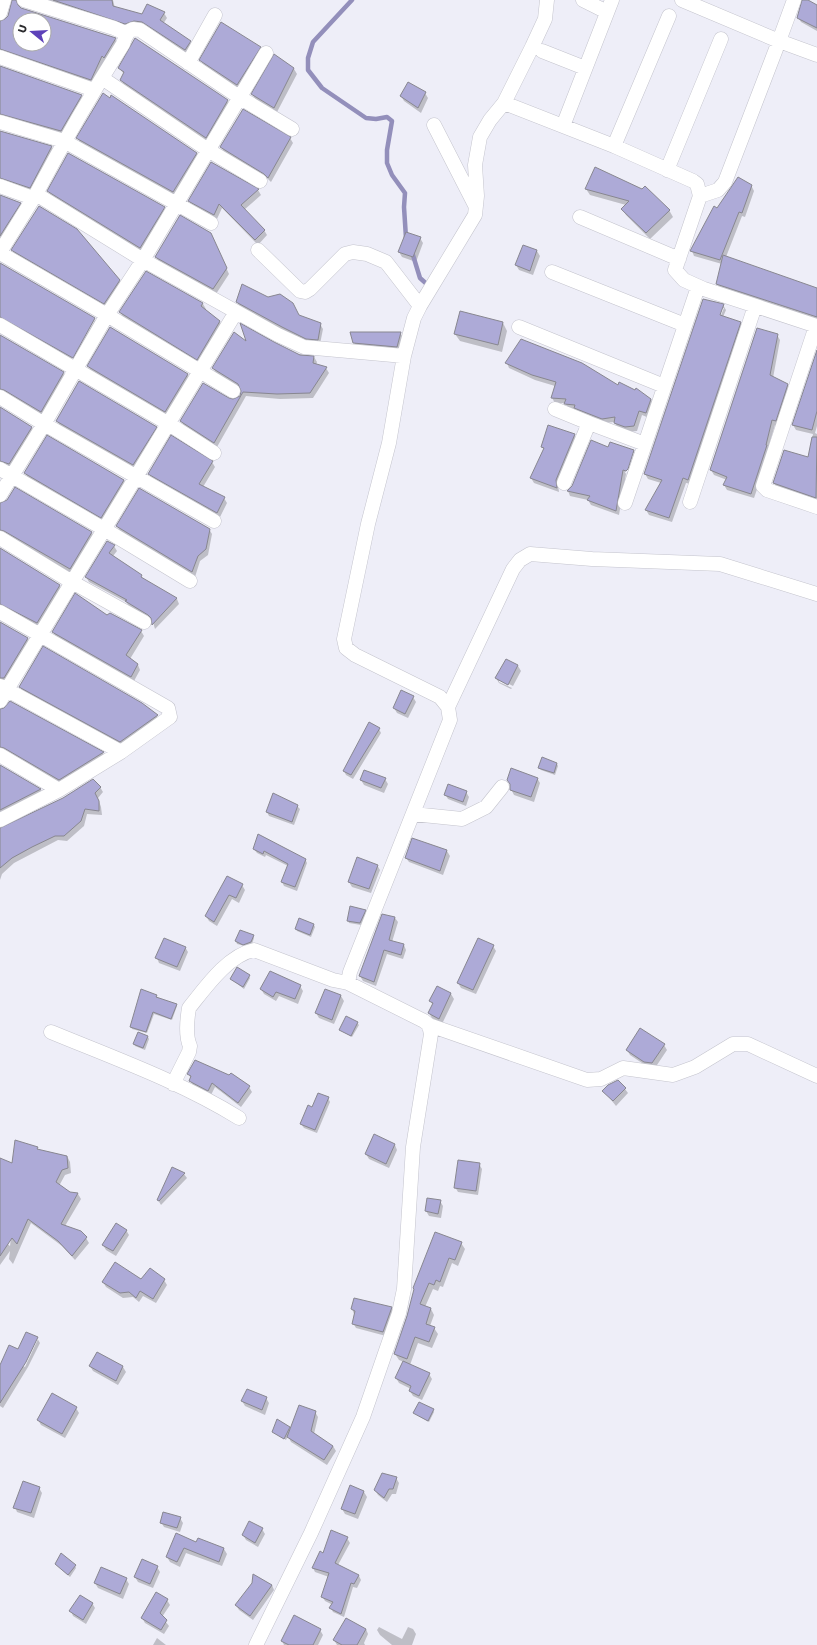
<svg xmlns="http://www.w3.org/2000/svg" width="817" height="1645" font-family="Poppins,sans-serif">
<style>
.shadow{fill:#0003;fill-rule:evenodd}
.lines{fill:none;stroke-linecap:round;stroke-linejoin:round}
.stream{stroke:#938fbb;stroke-width:4.5}
.building{fill:#adaad7;stroke:#888790;fill-rule:evenodd}
.minor-casing{stroke:#c4c4cd;stroke-width:15}
.minor{stroke:#fff;stroke-width:14}
</style>
<rect width="100%" height="100%" fill="#eeeef8"/>
<path class="shadow" d="M13,0H20L18,6L21,9L115,39L118,44L94,84L0,55V22H2L9,16ZM20,20H44V44H20Z
M38,0H113L115,8L143,16L164,13L167,18L163,24L190,42L193,47L188,55L128,28Z
M804,0L817,6V31L801,22L798,17Z
M260,47L263,52L240,90L204,65L201,60Z
M275,56L294,69L297,74L277,112L255,99L252,94Z
M0,67L81,96L84,100L64,136L0,119Z
M119,68L227,101L230,106L209,142L124,85L121,80L124,74Z
M425,93L428,98L421,113L404,101L401,96Z
M0,132L52,147L54,152L33,192L0,184Z
M78,138L196,153L199,158L176,197L80,143Z
M290,138L293,143L271,182L268,179L224,152L221,147Z
M212,163L258,190L261,195L244,210L264,230L267,235L258,245L222,208L217,219L192,206L189,201Z
M751,185L754,191L745,217L742,216L726,257L817,289V321L720,289L717,284L722,264L694,256L692,251L718,209Z
M586,189L642,190L669,210L673,217L650,239L626,215L622,209L626,205L590,195Z
M48,191L164,208L167,213L143,253L51,196Z
M0,196L20,203L23,208L0,245Z
M420,238L423,243L416,262L402,257L399,252Z
M213,239L229,274L216,294L159,262L156,257Z
M524,246L537,251L540,256L533,275L519,270L516,265Z
M13,250L119,280L122,286L107,308L15,255Z
M0,264L95,319L71,359L0,322Z
M146,273L203,304L206,309L205,310L220,322L223,327L200,364L123,317L120,312Z
M704,300L723,305L726,310L723,317L740,323L743,328L691,484L686,483L672,522L649,515L646,510L661,483L648,479L645,474ZM722,308H724L719,320H717Z
M237,302L320,324L323,329L320,344L310,343L286,332L240,307Z
M461,313L503,323L507,331L502,352L460,341L455,334Z
M95,320L98,324L75,362L72,360Z
M110,328L188,375L191,380L168,416L91,371L88,366Z
M400,333L403,337L399,351L357,348L354,342Z
M777,335L780,340L773,378L787,385L790,390L778,426L775,425L768,449L770,451L754,498L727,490L724,485L727,480L714,475L711,470Z
M0,336L63,373L66,378L44,417L0,394Z
M248,344L314,357L317,362L316,365L326,368L329,373L313,398L280,399L246,396L217,447L184,426L181,421L241,396L243,391L242,389L216,373L213,368Z
M817,355V426L815,433L817,434V502L777,488L774,483L808,458L813,434L796,430L793,425Z
M507,363L618,386L651,399L654,405L649,418L642,415L637,431L628,432L618,428L614,422L605,423L578,413L576,410L568,408L565,403H555L552,398L555,386L535,380L509,368Z
M0,408L32,428L34,432L12,469L0,467Z
M57,421L156,427L159,432L136,469L60,426Z
M574,435L577,440L558,485L559,492L534,483L531,478L544,450L542,447Z
M609,449L633,450L636,455L629,475L626,474L619,515L591,505L588,500L570,496L568,491ZM632,453H634L627,474L625,473Z
M212,462L215,467L203,487L224,498L227,503L220,517L152,478L149,474Z
M25,473L124,480L126,485L104,522L28,478Z
M15,489L92,533L95,538L73,574L8,536H0V504H4Z
M117,526L209,529L212,534L208,555L200,561L195,577L120,531Z
M114,546L117,551L113,556L141,576L143,579L177,599L179,604L155,629L152,619L129,606L126,602L89,582L86,577Z
M0,549L60,586L63,591L40,628L0,610Z
M107,616L141,631L144,636L130,659L138,665L140,670L134,681L56,637L53,632Z
M0,623L28,639L30,644L7,683L0,684Z
M506,660L518,666L521,671L513,686L499,679V682L512,688L511,689L499,683L496,678Z
M20,687L142,704L157,716L160,721L124,747L23,692Z
M413,697L416,702L408,718L397,713L394,708Z
M10,702L103,753L106,758L62,785L0,753V710L5,709Z
M379,729L381,733L353,779L346,775L344,771Z
M542,759L557,764L558,766L555,775L541,770L539,768Z
M0,766L41,790L43,795L0,817Z
M537,778L540,783L534,802L514,795L511,789V785Z
M385,779L388,784L384,793L364,785L361,780Z
M100,787L103,792L98,798L101,807L102,815L87,814L84,826L67,841L58,840L14,863L2,874L0,880V828Z
M466,792L469,797L466,806L448,799L445,794Z
M273,794L297,806L300,809L294,825L269,816L267,812Z
M413,839L447,851L450,856L443,875L409,862L406,858Z
M254,849L305,859L307,863L297,891L284,886L282,882L288,866L266,855L265,857L257,853Z
M377,865L380,870L371,893L352,887L349,882Z
M227,877L242,885L245,890L239,903L232,899L217,926L209,921L206,916Z
M365,911L366,913L361,925L349,923L348,920Z
M383,915L395,918L398,922L392,942L404,945L406,950L403,959L387,954L376,986L363,981L360,976Z
M299,920L314,925L315,927L311,937L297,931L296,929Z
M253,936L254,938L252,944L245,946L237,944L236,941Z
M493,946L496,951L476,994L461,988L458,983Z
M185,947L188,952L180,971L159,963L157,958Z
M249,976L250,978L244,989L231,979Z
M300,986L303,991L298,1004L279,996L276,1001L264,994L261,989Z
M437,987L451,994L454,999L442,1024L432,1018L429,1013L433,1005L430,1001Z
M326,990L341,996L344,1001L334,1024L319,1018L316,1013Z
M156,995L158,998L176,1004L177,1006L172,1020L154,1014L147,1033L132,1029L131,1027Z
M357,1023L359,1025L352,1037L340,1030Z
M138,1033L148,1037L149,1039L145,1050L135,1046L134,1044Z
M664,1045L667,1050L655,1068L648,1067L630,1055L627,1050Z
M189,1074L249,1087L252,1092L241,1107L215,1087L211,1095L193,1086Z
M625,1089L628,1093L616,1106L604,1091Z
M328,1098L330,1102L317,1133L304,1128L301,1124Z
M395,1145L397,1150L389,1168L369,1159L366,1154Z
M37,1148L38,1150L67,1156L70,1162L71,1173L65,1175L59,1186L70,1193L78,1194L81,1199L65,1226L86,1238L89,1243L75,1260L62,1246L31,1223L13,1264L9,1259L10,1251L0,1265V1238L10,1246L13,1221L0,1216V1159L12,1164Z
M479,1164L482,1169L478,1195L458,1192L455,1187Z
M184,1174L187,1178L161,1205L158,1200Z
M440,1201L443,1206L441,1218L429,1216L426,1211Z
M126,1230L129,1235L116,1256L106,1250L103,1245Z
M461,1243L465,1249L458,1266L452,1263L443,1287L440,1286L438,1291L433,1289L425,1307L431,1309L434,1315L430,1326L434,1328L438,1334L432,1348L418,1343L410,1365L429,1374L432,1379L422,1400L413,1396L410,1391L411,1389L399,1383L396,1378L404,1362L399,1360L395,1354L415,1290Z
M164,1280L167,1285L156,1303L143,1296L139,1302L133,1297L123,1298L106,1287L103,1282Z
M354,1299L391,1308L394,1313L386,1336L356,1328L353,1323L354,1314L352,1309Z
M37,1338L40,1343L28,1367L3,1408L0,1406V1367ZM35,1339H38L25,1367L23,1366Z
M97,1353L123,1367L126,1372L118,1385L93,1371L90,1366Z
M266,1398L269,1403L265,1415L245,1406L242,1401Z
M76,1408L79,1413L65,1438L41,1425L38,1420Z
M433,1410L434,1412L429,1422L414,1413Z
M315,1412L318,1417L314,1434L333,1446L336,1451L327,1465L291,1442L288,1436L286,1440L273,1432L278,1421L291,1430Z
M396,1478L399,1483L396,1494H392L387,1502L378,1495L375,1490Z
M350,1486L364,1492L367,1497L358,1519L345,1514L342,1509Z
M39,1488L42,1493L34,1518L17,1512L15,1507Z
M180,1518L183,1523L180,1532L164,1527L161,1522Z
M262,1529L265,1534L258,1547L246,1540L243,1535Z
M177,1535L197,1544L198,1539L224,1549L227,1554L222,1566L186,1553L180,1567L170,1562L167,1557Z
M347,1538L350,1543L338,1565L359,1576L361,1580L357,1588L353,1587L344,1617L333,1612L331,1608L333,1605L325,1601L322,1596L329,1577L315,1572L313,1568Z
M56,1564L75,1566L76,1568L70,1577Z
M157,1567L160,1572L153,1588L138,1582L135,1577Z
M126,1579L129,1584L123,1599L98,1588L95,1583Z
M272,1585L274,1590L253,1620L239,1610L236,1605Z
M167,1600L170,1605L162,1617L169,1626L164,1634L145,1623L142,1618Z
M92,1603L95,1608L86,1624L73,1616L71,1611Z
M379,1627L402,1639L408,1627L413,1629L416,1634L412,1645H392L380,1635L377,1630Z
M366,1629L368,1634L364,1643L365,1645H337L334,1640Z
M320,1630L323,1635L318,1645H284L282,1641Z
M157,1638L166,1645H153Z"/>
<g class="lines">
<path class="stream" d="M352,0L313,42L308,58V70L322,88L366,118L376,119L387,117L392,121L387,150V163L392,175L405,193L404,207L406,238
M412,252L420,278L430,287"/>
</g>
<path class="building" d="M12,0H16L18,5L21,8L116,38L104,58L102,56L91,80L0,49V21L5,19L8,16ZM20,20H44V44H20Z
M53,0H112L113,6L142,14L147,4L165,12L160,20L191,41L185,50L142,22L134,21L125,24Z
M802,0H808L817,5V28L797,18Z
M221,22L261,47L237,85L199,60Z
M135,38L228,100L206,138L120,80L124,72L118,68Z
M274,54L294,68L274,108L251,94Z
M0,66L82,95L61,131L0,114Z
M408,82L426,92L418,108L400,96Z
M103,93L110,98L111,95L197,153L173,192L76,138Z
M243,109L291,137L268,178L264,174L220,147Z
M0,131L52,146L30,188L0,178Z
M68,153L165,207L140,248L47,191Z
M211,162L259,189L241,205L265,230L255,240L219,204L214,215L188,201Z
M595,167L642,189L645,186L670,210L646,233L621,209L629,201L585,189Z
M738,177L752,185L742,213L739,212L720,260L690,251L714,206L717,208Z
M0,195L21,203L0,236Z
M39,206L77,229L120,280L104,304L11,250Z
M180,215L211,233L227,268L213,289L155,257Z
M406,232L421,237L413,257L398,252Z
M523,245L537,250L530,271L515,265Z
M723,255L817,288V317L716,284Z
M0,263L95,318L73,358L0,317Z
M146,271L203,303L201,306L220,321L197,360L119,312Z
M242,284L268,297L280,294L293,303L299,315L321,323L318,340L306,339L282,327L236,302Z
M703,299L724,304L720,315L741,322L688,480L683,478L669,518L645,510L662,480L644,474Z
M460,311L503,322L498,345L454,334Z
M240,323L274,342L300,355L314,356L313,363L327,367L310,393L277,394L243,392L214,443L180,421L203,383L229,398L233,399L240,396L241,391L238,384L212,368L234,332L246,341Z
M110,327L188,374L165,412L87,366Z
M757,328L778,334L770,375L788,384L776,421L772,420L766,445H767L751,494L723,485L727,477L710,470Z
M350,332H401L397,347L353,343Z
M0,335L64,372L41,412L4,390L0,389Z
M521,339L582,363L618,385L619,382L635,390L636,388L651,399L646,413L639,411L634,426L625,427L614,423L615,417L602,419L574,408L575,405L564,404L566,399L551,398L556,382L532,375L505,363Z
M817,350V411L812,430L792,425Z
M79,381L157,427L133,465L56,421Z
M0,407L32,427L9,464L0,461Z
M548,425L575,434L556,480L557,488L530,478L544,448L541,447Z
M47,435L124,480L101,518L24,473Z
M171,435L213,461L199,484L225,497L217,513L148,474Z
M812,437H817L816,498L773,483L784,450L808,457Z
M591,440L608,447L610,442L634,450L628,469L626,471L623,470L616,511L587,500L590,496L567,491L572,486Z
M15,487L92,532L70,569L4,531L0,530V503L7,500Z
M139,488L210,529L206,549L198,556L192,572L116,526Z
M107,541L115,545L109,553L142,575L141,577L177,598L152,625L151,618L148,615L125,601L127,600L85,577Z
M0,548L60,585L37,623L0,604Z
M75,593L107,615L110,613L142,630L126,655L138,664L131,677L52,632Z
M0,622L28,638L4,678H0Z
M43,646L142,703L158,715L120,742L19,687Z
M506,659L518,665L508,685L495,678Z
M401,690L414,696L405,714L393,708Z
M10,701L104,752L59,780L4,748L0,747V709L4,708Z
M369,722L380,728L351,775L343,771Z
M542,757L557,763L554,773L538,768Z
M0,765L41,789L0,810Z
M511,768L538,778L531,797L510,790V784L507,780Z
M364,770L386,778L381,788L360,780Z
M93,779L101,787L95,793L99,801V811L85,809L81,821L64,836H55L32,847L12,858L0,868V828L63,798Z
M448,784L467,791L463,802L444,795Z
M273,793L298,805L292,822L266,812Z
M258,834L306,859L295,887L281,882L288,864L264,851L263,854L253,849Z
M412,838L447,850L440,871L405,858Z
M357,857L378,865L369,889L348,882Z
M227,876L243,884L236,898L229,895L214,922L205,916Z
M350,906L366,910L360,923L347,921Z
M382,914L395,917L389,940L404,944L401,955L384,950L374,982L359,976Z
M299,918L314,924L310,935L295,929Z
M240,930L254,935L251,942L243,945L235,941Z
M164,938L186,947L177,967L155,958Z
M478,938L494,945L473,990L457,983Z
M237,967L250,975L243,987L230,979Z
M270,971L301,985L295,999L276,992L273,997L260,989Z
M437,986L451,993L439,1019L428,1013L433,1003L429,1001Z
M141,989L157,995L156,997L177,1004L171,1019L153,1012L146,1032L130,1027Z
M325,989L341,995L332,1020L315,1013Z
M346,1016L358,1022L351,1036L339,1030Z
M640,1028L665,1044L652,1063L644,1062L626,1050Z
M138,1032L148,1036L143,1048L133,1044Z
M195,1060L229,1075L231,1073L250,1086L238,1103L212,1083L208,1091L189,1081L191,1076L187,1074Z
M618,1080L626,1088L613,1101L602,1091L608,1085Z
M318,1093L329,1097L315,1130L300,1124L308,1105L312,1107Z
M374,1134L395,1144L386,1164L365,1154Z
M15,1140L38,1147L37,1149L67,1156L68,1168L62,1170L56,1182L70,1192L78,1193L61,1224L81,1231L87,1237L72,1256L58,1241L28,1219L17,1244L12,1238L0,1256V1158L12,1163Z
M458,1160L480,1163L476,1191L454,1188Z
M172,1167L185,1173L159,1201L157,1200Z
M427,1198L441,1200L438,1214L425,1211Z
M116,1223L127,1230L113,1251L102,1245Z
M435,1232L462,1242L455,1260L449,1258L440,1282L436,1280L434,1285L429,1283L420,1304L431,1308L426,1324L435,1327L429,1342L415,1337L407,1359L394,1354L407,1316L414,1289L413,1288Z
M115,1262L141,1279L150,1268L165,1279L153,1299L140,1291L136,1298L129,1292L120,1293L102,1282Z
M354,1298L392,1307L383,1332L352,1324L355,1311L351,1309Z
M26,1332L38,1337L26,1362L0,1403V1365L9,1345L18,1349Z
M97,1352L123,1366L116,1381L89,1366Z
M403,1361L430,1373L419,1396L409,1391L411,1386L395,1378Z
M247,1389L267,1397L262,1410L241,1401Z
M52,1393L77,1407L62,1434L37,1420Z
M419,1402L434,1409L428,1421L413,1413Z
M299,1405L316,1411L311,1431L333,1446L324,1460L287,1437Z
M277,1419L290,1427L284,1439L272,1432Z
M382,1473L397,1477L393,1489H389L384,1498L374,1490Z
M23,1481L40,1487L31,1513L13,1508Z
M350,1485L364,1491L355,1514L341,1509Z
M163,1512L181,1517L177,1528L160,1523Z
M249,1521L263,1528L255,1543L242,1535Z
M331,1530L348,1537L335,1563L359,1575L354,1584L351,1583L341,1614L329,1608L333,1602L321,1597L329,1573L312,1568L320,1551L323,1553Z
M176,1533L196,1542L198,1538L224,1548L219,1562L184,1548L177,1562L166,1557Z
M61,1553L76,1565L68,1575L55,1564Z
M142,1559L158,1566L150,1584L134,1577Z
M101,1567L127,1578L120,1594L94,1583Z
M253,1574L272,1585L250,1616L235,1605L252,1583Z
M156,1592L168,1599L160,1613L167,1620L161,1630L141,1618Z
M80,1595L93,1603L83,1620L69,1611Z
M294,1615L321,1629L313,1645H289L281,1641Z
M346,1618L366,1629L357,1645H342L333,1640Z"/>
<g class="lines">
<defs>
<path id="minor" d="M24,0L114,28L123,32L125,38L123,44C92,93 63,143 36,194L143,260L278,335L304,347L404,356L414,318L420,306L475,215L477,196L475,165L480,137L490,120L504,103L532,47L545,19L547,0
M583,0L607,12
M682,0L779,41L817,55
M0,13L4,0
M125,38L129,31L133,29L140,30L239,97L292,129
M779,41L794,0
M542,51L585,68
M0,57L94,90
M188,63L215,15
M102,78L208,150L260,181
M504,103L614,146L693,181L697,184L700,196L675,270L684,280L704,289L817,326
M0,122L64,141L211,223
M434,125L475,205
M563,126L612,0
M614,146L669,16
M667,170L721,39
M0,186L33,198
M700,196L718,190L725,182L776,49
M580,217L679,259
M258,250L300,291L305,292L310,289L345,254L353,252L367,254L386,262L420,306
M0,252L36,194
M0,253L107,315L233,391
M552,272L685,325
M0,325L169,424L214,453
M816,326L763,486L767,490L817,507
M519,327L664,386
M404,356L389,443L368,524L344,639L346,648L355,655L440,697L448,707L450,720L350,972L348,983L424,1021L429,1025L587,1080L601,1079L623,1068L673,1075L695,1067L733,1044H748L817,1076
M0,397L44,424L214,521
M555,409L589,423
M0,469L104,529L190,581
M564,483L589,423L645,444L698,287
M0,495L44,424L107,315L143,260L266,53
M690,502L755,306
M625,503L645,444
M0,538L72,582L144,622
M0,612L168,708L170,717L121,752L59,790L0,820
M0,686L121,752
M0,701L236,312
M448,707L513,569L520,560L530,554L592,559L720,564L817,594
M0,755L59,790
M413,814L462,819L486,807L502,787
M51,1032C114,1058 181,1082 239,1118
M173,1084L189,1052L190,1046C185,1035 187,1020 189,1008C205,988 228,955 254,950L333,980L348,983
M256,1645L311,1533L363,1417L399,1313L404,1289L413,1147L431,1034L429,1025"/>
</defs>
<use href="#minor" class="minor-casing"/>
<use href="#minor" class="minor"/>
</g>
<g transform="translate(32 32) rotate(288)"><circle r="19" fill="#ffffff" stroke="#aaaaab"/>
<path d="M0-3L7 15L0 10L-7 15Z" fill="#5d41b9"/>
<text y="-6" font-size="11" font-weight="bold" text-anchor="middle" fill="#2b2b2e">U</text>
</g>
</svg>
